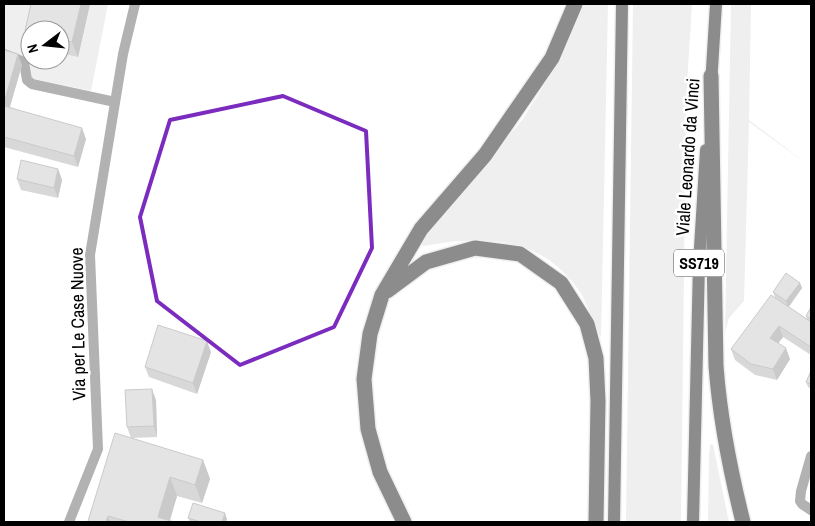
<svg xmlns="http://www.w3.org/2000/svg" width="815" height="526" font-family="'Archivo Narrow',sans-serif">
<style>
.green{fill:#dbdbdb;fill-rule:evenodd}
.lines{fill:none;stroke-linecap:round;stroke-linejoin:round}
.primary-casing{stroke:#dbdbdb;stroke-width:15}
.highway-casing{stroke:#dbdbdb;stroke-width:18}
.lane{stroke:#545454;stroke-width:10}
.street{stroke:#545454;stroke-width:10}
.primary{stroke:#000;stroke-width:12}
.highway{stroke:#000;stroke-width:15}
.wall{fill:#a9a9a9}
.shaded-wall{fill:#898989}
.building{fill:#c4c4c4;stroke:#898989}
.marked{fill:none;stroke:#7b2cbf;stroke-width:4;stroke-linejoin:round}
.labels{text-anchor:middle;stroke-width:5;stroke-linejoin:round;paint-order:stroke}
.shield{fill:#fff;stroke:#4c4c4c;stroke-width:1}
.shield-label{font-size:16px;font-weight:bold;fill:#000}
.street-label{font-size:18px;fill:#000;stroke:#fff}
</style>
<rect width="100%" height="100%" fill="#fff"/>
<path class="green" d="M4,4H108L91,91L30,78L29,58L4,50ZM30,30H60V60H30Z
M581,4H608L601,337C596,332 587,302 580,292C541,235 484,235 423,246L421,243L522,120L545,84L565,44Z
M633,4H692L686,101L681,522H626Z
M731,4H751L749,120L811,167L749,122L744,301L729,318L725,332Z
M712,444L713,445L729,522H708L709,454L710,445Z"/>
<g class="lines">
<defs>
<path id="primary" d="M711,85L716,4
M614,522L622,4
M693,522L699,264L706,150"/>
<path id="highway" d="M711,76L716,366C720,419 730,470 743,522
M387,291L426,262L475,248L520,254L561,283L587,324L596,358L598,401L596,522
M404,522L380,472L368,429L364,379L370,334L382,295L421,229L485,155L552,58L575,4"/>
</defs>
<use href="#primary" class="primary-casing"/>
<use href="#highway" class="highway-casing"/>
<path class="lane" d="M4,54L24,62L27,80L32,84L115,102"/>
<path class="street" d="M811,456L801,491L800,501L802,504L811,510
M69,522L98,449L90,255L123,54L135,4"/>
<use href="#primary" class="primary"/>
<use href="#highway" class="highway"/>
</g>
<path class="wall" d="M31,4H90L78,57L60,53V30H30V45L25,31Z
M4,50L22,65L10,107L86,139L78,167L4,147Z
M58,169L62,180L58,198L21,190L17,179Z
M800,283L802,288L789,307L807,319L806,316L811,307V355L783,337L778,343L790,359L777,380L755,375L735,360L731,349L775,297L773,292Z
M211,352L197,394L149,377L145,367Z
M811,371V389L808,387L806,382Z
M156,400L157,437L131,438L127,427Z
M203,460L210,479L202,503L177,496L170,521L174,522H89L88,521Z
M188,518L227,519L226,522H190Z"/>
<path class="shaded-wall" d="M81,4H90L78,57L72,42Z
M18,54L22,65L7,116L4,107V103Z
M82,128L86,139L78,167L74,156Z
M58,169L62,180L58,198L54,188Z
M800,283L802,288L788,307L786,301Z
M779,326L783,337L774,349L770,338Z
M207,341L211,352L197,394L193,383Z
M786,348L790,359L777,380L773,369Z
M152,389L156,400L157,437L154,426Z
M203,460L210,479L202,503L195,485Z
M170,477L177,496L169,522L158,517Z
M225,513L227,519L226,522H222Z
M108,516L110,522H106Z"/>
<path class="building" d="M31,4H81L72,42L60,39V30H30V32L25,31Z
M4,50L18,54L4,103Z
M4,106L82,128L74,156L4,137Z
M21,160L58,169L54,188L17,179Z
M786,273L800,283L786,301L773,292Z
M771,295L811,322V347L779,326L770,338L786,348L773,369L751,364L731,349Z
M811,307V319L806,316Z
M158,325L207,341L193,383L145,367Z
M811,371V384L806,382Z
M152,389L154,426L127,427L125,390Z
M115,433L203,460L195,485L170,477L158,517L174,522H129L108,516L106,522H92L88,521Z
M193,503L225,513L222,522H201L188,518Z"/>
<path d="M0 0H815V526H0ZM283,96L366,131L372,248L334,327L240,365L157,301L140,217L170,120Z" fill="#fff" fill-opacity=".55" fill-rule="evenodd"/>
<path class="marked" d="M283,96L366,131L372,248L334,327L240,365L157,301L140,217L170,120Z"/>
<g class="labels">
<rect class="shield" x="674" y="249.5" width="50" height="27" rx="4"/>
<g class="shield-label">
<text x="699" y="269">SS719</text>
</g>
<g class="street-label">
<text transform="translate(688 157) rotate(-86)" y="6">Viale Leonardo da Vinci</text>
<text transform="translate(78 324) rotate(-91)" y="6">Via per Le Case Nuove</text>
</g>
</g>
<rect width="815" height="526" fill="none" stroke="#000000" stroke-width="10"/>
<g transform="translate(45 45) rotate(254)"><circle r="24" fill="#ffffff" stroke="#999999"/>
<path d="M0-4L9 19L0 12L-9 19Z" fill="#000000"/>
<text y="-8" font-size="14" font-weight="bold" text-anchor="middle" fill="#000000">N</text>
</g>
</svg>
